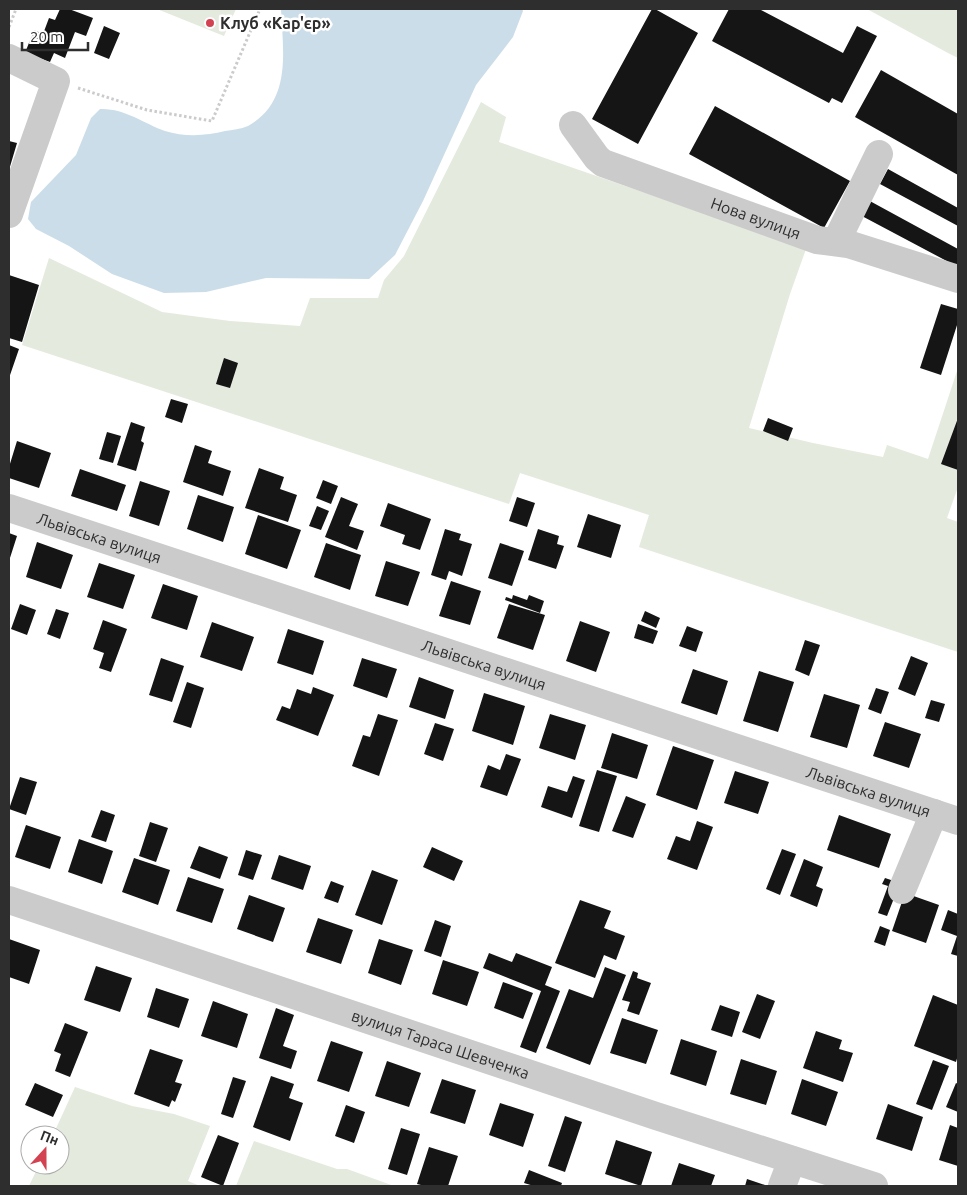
<svg xmlns="http://www.w3.org/2000/svg" width="967" height="1195" font-family="Ubuntu,sans-serif">
<style>
.green{fill:#e4eadd}
.water{fill:#cbdde8}
.building{fill:#151515}
.lines{fill:none;stroke-linecap:round;stroke-linejoin:round}
.path{stroke:#cbcbcb;stroke-width:3;stroke-dasharray:2.5 2.5;stroke-linecap:butt}
.minor{stroke:#cbcbcb;stroke-width:28}
.poi-dot{fill:#d34251;stroke:#fff;stroke-width:2}
.labels{text-anchor:middle;stroke-width:5;stroke-linejoin:round;paint-order:stroke}
.poi-label{font-size:16px;font-weight:bold;fill:#2e2e2e;stroke:#fff;text-anchor:start}
.street-label{font-size:16px;fill:#2e2e2e;stroke:#fff}
</style>
<rect width="100%" height="100%" fill="#fff"/>
<path class="green" d="M157,9H236L224,36Z
M867,9H958V58L948,53Z
M481,102L506,117L499,142L806,249L790,294L749,428L813,443L883,457L887,445L928,459L958,368V487L947,518L958,522V652L639,547L649,515L520,473L509,504L22,345L49,258L162,312L230,321L300,326L310,298H378L384,280L404,256Z
M75,1087L132,1106L174,1114L210,1126L188,1181L200,1186H29L39,1165H60V1135H53Z
M254,1141L337,1169H347L394,1186H236Z"/>
<path class="water" d="M281,9H522L523,11L513,37L476,85L423,201L395,255L369,279L266,278L206,292L164,293L112,274L69,246L36,229L28,219L31,202L76,155L91,118L100,109C124,108 143,123 165,131C184,137 206,136 225,131C232,130 241,129 248,126C292,101 283,52 281,9Z"/>
<path class="building" d="M60,9H69L93,18L86,36L75,32L65,58L54,53L50,62L25,53L34,30L43,34L49,18L55,20Z
M652,9H655L698,33L638,144L592,119Z
M729,9H759L843,53L857,26L877,36L842,103L832,98L829,103L712,41Z
M104,26L120,33L109,59L94,53Z
M881,70L958,114V175L855,117Z
M715,106L850,181L824,228L689,154Z
M9,141L17,143L9,170Z
M888,169L958,208V226L880,184Z
M868,200L958,249V267L860,215Z
M9,275L39,285L22,342L9,338Z
M941,304L958,309V322L941,375L920,368Z
M9,345L19,349L9,378Z
M224,358L238,363L230,388L216,384Z
M171,399L188,404L182,423L165,417Z
M768,418L793,428L788,441L763,431Z
M958,418V470L941,464Z
M131,422L145,427L141,441L144,443L136,471L117,465Z
M107,432L121,436L113,463L99,459Z
M17,441L51,453L39,488L9,478V467Z
M195,445L212,451L208,463L231,471L223,496L183,482Z
M259,468L284,477L280,489L297,495L288,522L245,508Z
M80,469L126,485L117,511L71,496Z
M323,480L338,486L331,504L316,498Z
M140,481L170,491L159,526L129,516Z
M198,495L234,507L223,542L187,529Z
M341,497L358,504L349,526L364,531L357,550L325,537Z
M517,497L535,503L527,527L509,521Z
M388,503L431,519L420,550L402,544L405,535L380,526Z
M317,506L329,511L321,530L309,526Z
M588,514L621,525L611,558L577,547Z
M258,515L301,530L287,569L245,554Z
M445,529L461,534L459,540L472,544L462,576L449,571L446,580L431,575Z
M538,529L559,536L557,544L564,546L556,569L528,560Z
M9,533L17,536L9,561Z
M37,542L73,555L61,589L26,577Z
M326,543L361,555L350,590L314,577Z
M500,543L524,551L512,586L488,578Z
M386,561L420,572L408,606L375,596Z
M99,563L135,575L123,609L87,597Z
M451,581L481,591L470,625L439,616Z
M163,584L198,596L187,630L151,618Z
M513,595L527,600L529,595L544,601L540,613L505,600L506,597L512,599Z
M20,604L36,610L27,635L11,629Z
M509,604L545,615L533,650L497,638Z
M56,609L69,613L60,639L47,634Z
M645,611L660,618L656,628L641,621Z
M103,620L127,629L111,672L99,668L104,653L93,649Z
M580,621L610,632L596,672L566,661Z
M212,622L254,637L242,671L200,657Z
M638,624L658,631L653,644L634,638Z
M687,626L703,632L696,652L679,646Z
M288,629L324,641L313,675L277,663Z
M805,640L820,645L809,676L795,670Z
M911,656L928,663L915,696L898,689Z
M161,658L184,666L172,702L149,695Z
M362,658L397,669L387,698L353,686Z
M693,669L728,681L717,715L681,703Z
M759,671L794,682L778,732L743,721Z
M419,677L454,690L445,719L409,707Z
M187,682L204,688L191,728L173,722Z
M313,687L334,695L318,736L276,720L282,706L290,709L297,689L311,694Z
M876,688L889,692L881,714L868,709Z
M484,693L525,706L513,745L472,731Z
M824,694L860,705L847,748L810,737Z
M931,700L945,704L939,722L925,718Z
M378,714L398,720L379,776L352,766L363,735L370,737Z
M550,714L586,725L575,760L539,748Z
M885,722L921,734L909,768L873,756Z
M435,723L454,729L443,761L424,754Z
M612,733L648,745L637,779L601,768Z
M673,746L714,760L697,810L656,795Z
M506,754L521,759L507,796L480,787L488,765L500,770Z
M597,770L617,776L599,832L579,826Z
M735,771L769,782L758,814L724,803Z
M573,776L585,780L572,818L541,807L548,786L567,792Z
M20,777L37,782L26,815L9,809Z
M626,796L646,804L633,838L612,831Z
M101,810L115,815L106,842L91,837Z
M839,815L891,834L879,868L827,850Z
M697,821L713,827L697,870L667,859L676,836L690,841Z
M150,822L168,828L156,862L139,856Z
M26,825L61,837L50,869L15,857Z
M79,839L113,851L102,884L68,872Z
M199,846L228,857L220,879L190,868Z
M432,847L463,861L454,881L423,867Z
M782,849L796,854L780,895L766,889Z
M246,850L262,855L253,880L238,875Z
M279,855L311,866L303,890L271,879Z
M134,858L170,870L158,905L122,892Z
M804,859L823,867L816,886L823,889L817,907L790,896Z
M372,870L398,880L382,925L355,915Z
M188,877L224,889L212,923L176,911Z
M885,878L900,883L887,916L878,913L888,886L882,884Z
M331,881L344,886L338,903L324,898Z
M905,893L939,905L926,943L892,931Z
M249,895L285,908L273,942L237,929Z
M580,900L611,911L604,928L625,936L616,960L604,955L595,978L555,963Z
M948,910L958,914V956L951,954L957,936L941,930Z
M318,918L353,930L341,964L306,952Z
M435,920L451,926L441,957L424,951Z
M880,926L890,930L885,946L874,942Z
M9,939L40,950L29,984L9,977Z
M379,939L413,950L401,985L368,973Z
M489,953L512,962L516,953L552,967L545,985L560,991L536,1053L520,1047L541,991L483,968Z
M443,960L479,972L467,1006L432,994Z
M96,966L132,978L120,1012L84,1000Z
M605,967L626,975L590,1065L546,1048L569,989L593,998Z
M633,971L638,973L637,978L651,983L639,1015L627,1011L630,1002L622,1000Z
M503,982L533,993L523,1019L494,1008Z
M156,988L189,999L179,1028L147,1017Z
M757,994L775,1001L760,1039L742,1032Z
M933,995L958,1005V1055L956,1062L914,1046Z
M213,1001L248,1014L237,1048L201,1036Z
M720,1005L740,1012L732,1037L711,1030Z
M276,1008L294,1015L283,1046L297,1051L291,1069L259,1058Z
M622,1018L658,1030L646,1064L610,1053Z
M65,1023L88,1032L70,1077L55,1071L61,1054L54,1051Z
M816,1031L842,1040L839,1049L853,1053L843,1082L803,1068Z
M681,1039L717,1051L706,1086L670,1074Z
M331,1041L363,1052L349,1092L317,1081Z
M150,1049L183,1060L175,1082L182,1084L175,1102L172,1100L169,1107L134,1094Z
M741,1059L777,1071L766,1105L730,1094Z
M933,1060L949,1066L932,1110L916,1104Z
M387,1061L421,1073L409,1107L375,1096Z
M271,1076L294,1084L289,1098L303,1103L290,1141L253,1127Z
M233,1077L246,1081L233,1118L221,1114Z
M442,1079L476,1090L465,1124L430,1113Z
M802,1079L838,1092L826,1126L791,1114Z
M35,1083L63,1095L53,1117L25,1105Z
M956,1083L958,1084V1112L946,1107Z
M500,1103L534,1114L523,1147L489,1135Z
M888,1104L923,1117L912,1151L876,1139Z
M346,1105L365,1112L354,1143L335,1136Z
M565,1116L582,1122L565,1172L548,1166Z
M950,1125L958,1128V1166L939,1160Z
M401,1128L420,1134L407,1175L388,1169Z
M218,1135L239,1143L223,1186L201,1177Z
M616,1140L652,1152L641,1186L605,1174Z
M429,1147L458,1156L448,1186H425L417,1184Z
M679,1163L715,1175L711,1186H671Z
M529,1170L562,1183L561,1186H534L524,1183Z
M747,1179L768,1186H745Z"/>
<g class="lines">
<path class="path" d="M9,27L16,9
M78,88L147,110L212,121L260,9"/>
<g class="minor">
<path d="M9,58L56,81L9,214"/>
<path id="s1" d="M573,125L597,158L603,163L817,240L848,244L958,279"/>
<path d="M836,242L879,154"/>
<path id="s2" d="M9,508L958,821"/>
<path d="M902,890L934,813"/>
<path id="s3" d="M9,900L656,1116L874,1186"/>
<path d="M782,1186L792,1160"/>
</g>
</g>
<circle class="poi-dot" cx="210" cy="23" r="5"/>
<g class="labels">
<g class="poi-label">
<text x="220" y="29">Клуб «Кар'єр»</text>
</g>
<g class="street-label">
<text dy="6" stroke="none"><textPath href="#s1" startOffset="211">Нова вулиця</textPath></text>
<text dy="6" stroke="none"><textPath href="#s2" startOffset="95">Львівська вулиця</textPath></text>
<text dy="6" stroke="none"><textPath href="#s2" startOffset="500">Львівська вулиця</textPath></text>
<text dy="6" stroke="none"><textPath href="#s2" startOffset="905">Львівська вулиця</textPath></text>
<text dy="6" stroke="none"><textPath href="#s3" startOffset="455">вулиця Тараса Шевченка</textPath></text>
</g>
</g>
<rect width="967" height="1195" fill="none" stroke="#2e2e2e" stroke-width="20"/>
<g transform="translate(45 1150) rotate(21)"><circle r="24" fill="#ffffff" stroke="#ababab"/>
<path d="M0-4L9 19L0 12L-9 19Z" fill="#d34251"/>
<text y="-8" font-size="14" font-weight="bold" text-anchor="middle" fill="#2e2e2e">Пн</text>
</g>
<path d="M22 42v8h66v-8" fill="none" stroke="#2e2e2e" stroke-width="2.5"/>
<text x="30" y="42" font-size="15" fill="#2e2e2e" stroke="#ffffff" stroke-width="4" paint-order="stroke">20 m</text>
</svg>
